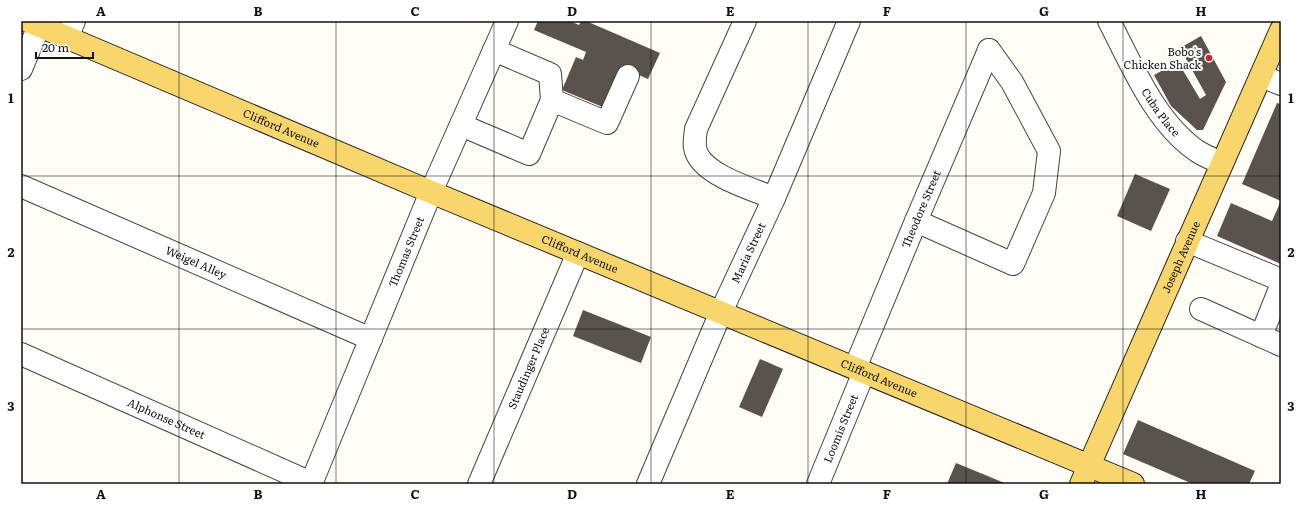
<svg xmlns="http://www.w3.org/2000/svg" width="1302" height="505" font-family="Literata,serif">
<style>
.building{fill:#5a524d}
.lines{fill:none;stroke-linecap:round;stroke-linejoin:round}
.minor-casing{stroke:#444;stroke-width:24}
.major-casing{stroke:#222;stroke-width:24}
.minor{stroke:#fff;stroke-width:22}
.major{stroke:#f9d66b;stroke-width:22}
.grid{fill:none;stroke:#111;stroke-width:1;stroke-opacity:0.55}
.poi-dot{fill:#c4262e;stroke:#fff;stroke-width:1.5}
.labels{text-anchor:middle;stroke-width:4;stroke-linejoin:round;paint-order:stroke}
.poi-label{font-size:11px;fill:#111;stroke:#fff;text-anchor:end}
.street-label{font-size:11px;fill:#111;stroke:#fff}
.neatline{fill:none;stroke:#111;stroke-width:1.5}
.grid-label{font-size:13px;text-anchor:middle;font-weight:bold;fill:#111}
</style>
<rect width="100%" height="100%" fill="#fffdf5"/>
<path class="building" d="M538,21H570L579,25L581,21H586L660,53L648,79L623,68L605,108L562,90L576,57L583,60L586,52L534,30Z
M1201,36L1226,82L1203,130H1197L1171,106L1154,75L1178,62L1200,99L1206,95L1180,48Z
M1277,103L1281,104V201L1242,184Z
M1135,174L1170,189L1151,231L1117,216Z
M1281,201V264L1217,236L1231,203L1272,221Z
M583,310L651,337L641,363L573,336Z
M760,359L783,369L762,417L739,407Z
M1138,420L1255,471L1249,484H1193L1123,454Z
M956,463L1007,484H947Z"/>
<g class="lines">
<defs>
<g id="minor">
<path d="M745,21L696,129C695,138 693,146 697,154C707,176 752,189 774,198"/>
<path id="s1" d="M1109,21C1132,65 1155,122 1197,151C1205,156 1214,160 1222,163"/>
<path d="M67,38L74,21"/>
<path d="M494,50L550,74L552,100"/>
<path d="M21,69L39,26"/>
<path d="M1261,76L1281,84"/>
<path d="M461,125L529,154L552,100L607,123L628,76"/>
<path id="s2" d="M21,186L371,339"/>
<path d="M916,221L1013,264L1044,193L1049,151L1012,82L989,50"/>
<path d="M1187,241L1281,280"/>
<path d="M1201,309L1281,345"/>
<path d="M1261,336L1281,286"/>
<path id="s3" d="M21,354L311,483"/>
<path id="s4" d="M855,368L916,221L989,50"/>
<path id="s5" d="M311,484L431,192L507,21"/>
<path id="s6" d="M479,484L578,253"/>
<path id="s7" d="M648,484L721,312L774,198L849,21"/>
<path id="s8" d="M818,484L864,372"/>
</g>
<g id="major">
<path id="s9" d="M28,21L431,192L1133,484"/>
<path id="s10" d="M1081,484L1281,30"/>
</g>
</defs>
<use href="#minor" class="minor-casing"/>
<use href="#major" class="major-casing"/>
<use href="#minor" class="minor"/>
<use href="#major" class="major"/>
</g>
<path class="grid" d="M179,21V484M336,21V484M494,21V484M651,21V484M808,21V484M966,21V484M1123,21V484M21,176H1281M21,329H1281"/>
<circle class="poi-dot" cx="1209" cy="58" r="4"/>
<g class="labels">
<g class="poi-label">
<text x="1201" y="56">Bobo's<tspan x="1201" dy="13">Chicken Shack</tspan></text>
</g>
<g class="street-label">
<text dy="4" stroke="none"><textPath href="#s1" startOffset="105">Cuba Place</textPath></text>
<text dy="4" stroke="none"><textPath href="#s9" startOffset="275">Clifford Avenue</textPath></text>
<text dy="4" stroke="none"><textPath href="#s4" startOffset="172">Theodore Street</textPath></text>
<text dy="4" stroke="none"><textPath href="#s5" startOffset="251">Thomas Street</textPath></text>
<text dy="4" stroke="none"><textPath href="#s7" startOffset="252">Maria Street</textPath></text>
<text dy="4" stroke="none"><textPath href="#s9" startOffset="599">Clifford Avenue</textPath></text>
<text dy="4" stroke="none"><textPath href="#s10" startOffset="248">Joseph Avenue</textPath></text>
<text dy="4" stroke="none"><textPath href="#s2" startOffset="191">Weigel Alley</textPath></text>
<text dy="4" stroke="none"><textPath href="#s6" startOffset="126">Staudinger Place</textPath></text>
<text dy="4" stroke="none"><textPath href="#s9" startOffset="923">Clifford Avenue</textPath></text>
<text dy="4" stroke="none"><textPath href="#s3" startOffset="159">Alphonse Street</textPath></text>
<text dy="4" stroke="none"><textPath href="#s8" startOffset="60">Loomis Street</textPath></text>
</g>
</g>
<rect width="1302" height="505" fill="none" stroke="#ffffff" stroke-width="44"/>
<path d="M36 52v6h57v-6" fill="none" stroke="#111111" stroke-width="2"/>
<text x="42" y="52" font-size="12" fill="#111111" stroke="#ffffff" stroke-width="3" paint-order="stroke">20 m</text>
<rect x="22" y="22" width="1258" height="461" class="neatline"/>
<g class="grid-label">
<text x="101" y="16">A</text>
<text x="258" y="16">B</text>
<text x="415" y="16">C</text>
<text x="572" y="16">D</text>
<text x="730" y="16">E</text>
<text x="887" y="16">F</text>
<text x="1044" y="16">G</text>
<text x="1201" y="16">H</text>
<text x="11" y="103">1</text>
<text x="1291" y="103">1</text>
<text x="11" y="257">2</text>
<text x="1291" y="257">2</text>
<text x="11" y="411">3</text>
<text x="1291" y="411">3</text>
<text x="101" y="499">A</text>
<text x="258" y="499">B</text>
<text x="415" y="499">C</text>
<text x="572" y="499">D</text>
<text x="730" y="499">E</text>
<text x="887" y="499">F</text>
<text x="1044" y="499">G</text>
<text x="1201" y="499">H</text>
</g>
</svg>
